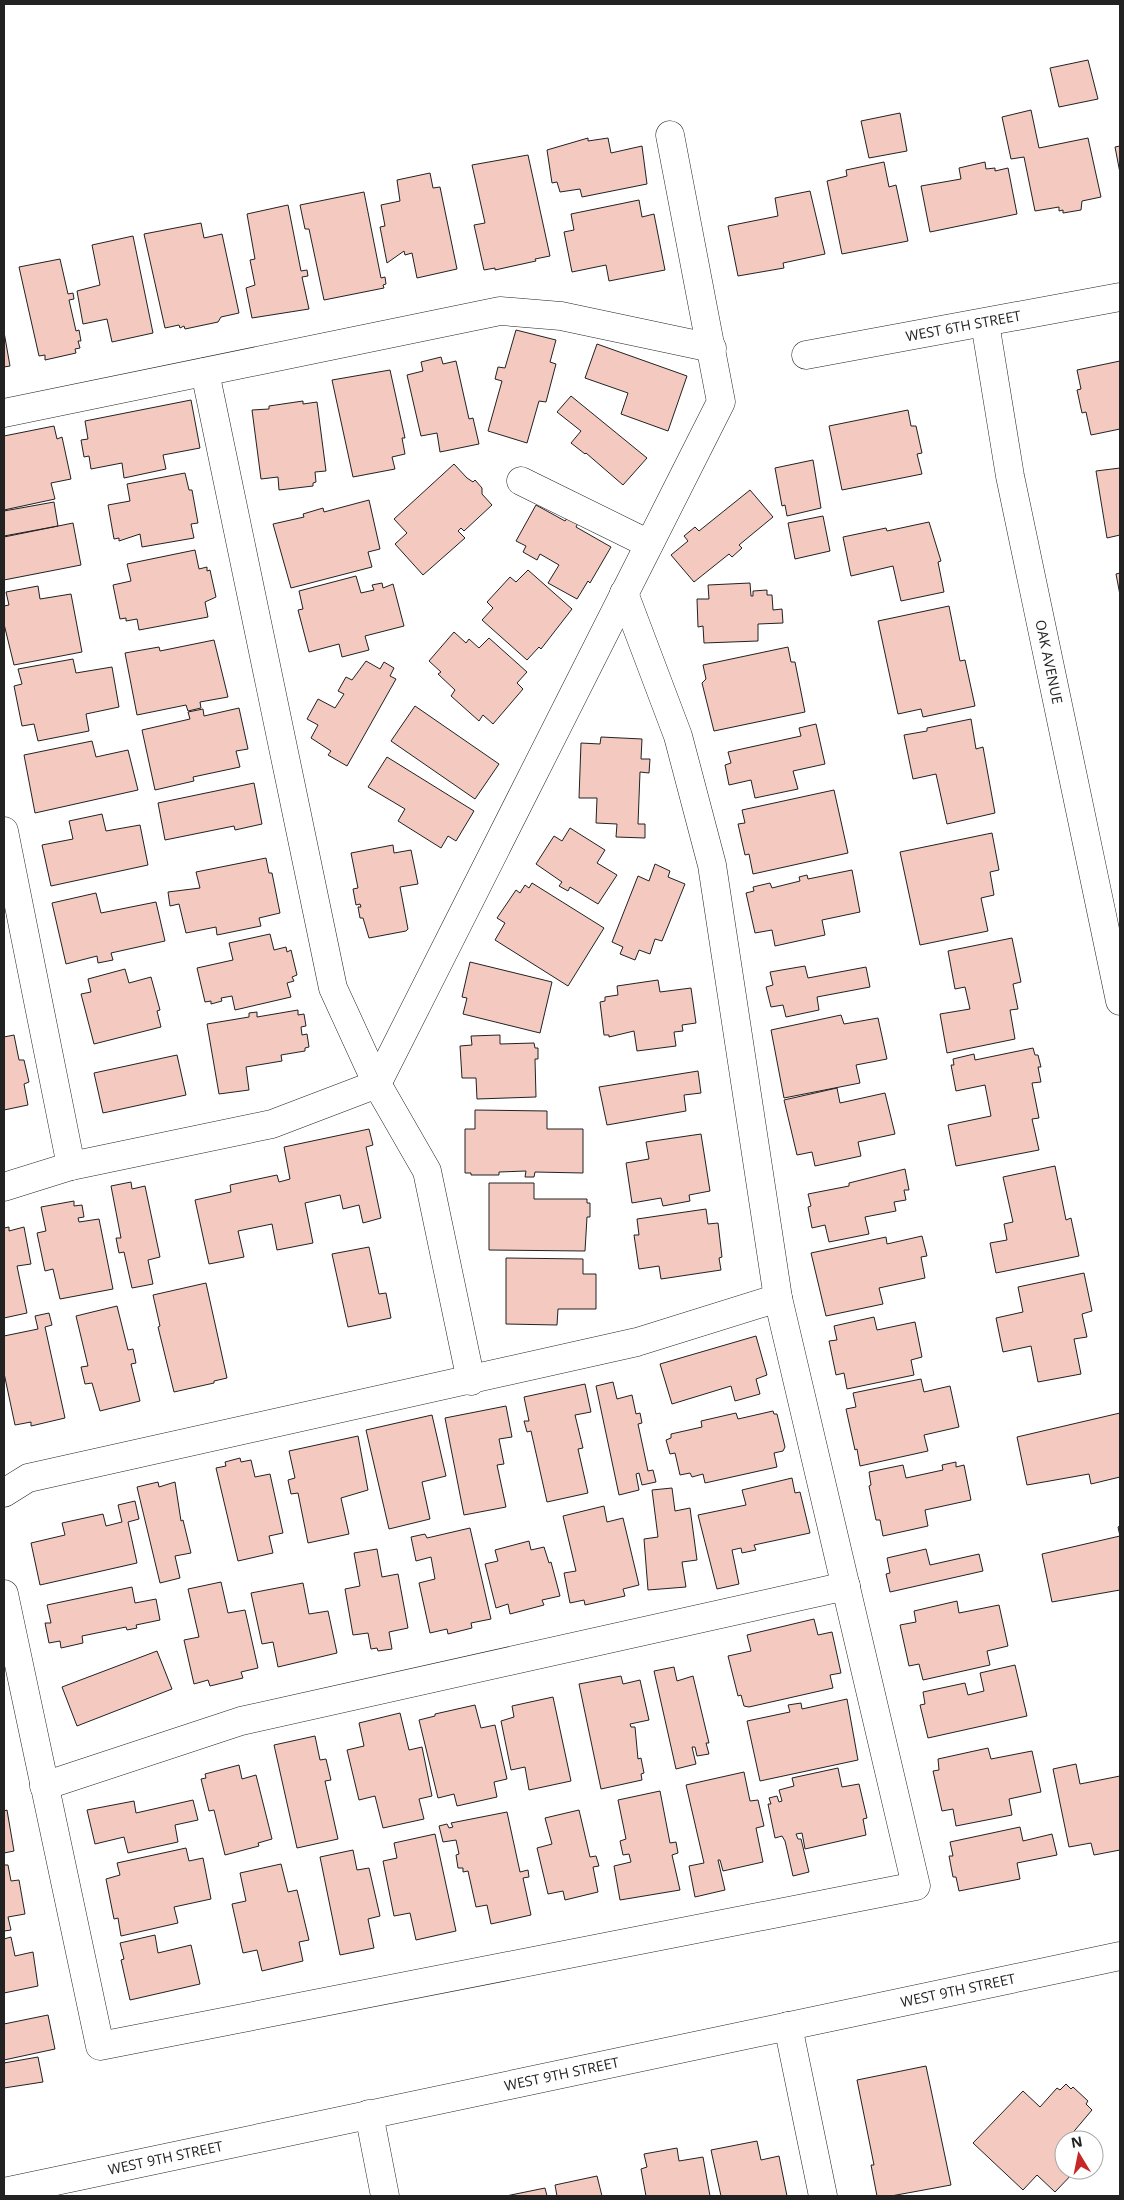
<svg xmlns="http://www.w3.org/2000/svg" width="1124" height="2200" font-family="'Open Sans',sans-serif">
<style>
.building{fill:#f3c9c0;stroke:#222}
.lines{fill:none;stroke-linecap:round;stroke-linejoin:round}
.minor-casing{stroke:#222;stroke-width:29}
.minor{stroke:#fff;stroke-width:28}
.labels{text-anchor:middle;stroke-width:4;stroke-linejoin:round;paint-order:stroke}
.street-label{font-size:14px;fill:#222;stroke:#fff}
</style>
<rect width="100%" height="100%" fill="#fff"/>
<path class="building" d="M1088,60L1098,99L1059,107L1050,68Z
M1031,110L1039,148L1088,138L1101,197L1082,201L1081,210L1063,213V210L1059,211V207L1035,211L1024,157L1011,159L1002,117Z
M900,113L907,151L869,158L861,121Z
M588,138V141L608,138L611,153L642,146L647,184L582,197L580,189L560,192L557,182L552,183L547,150Z
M1120,146V173L1115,147Z
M528,155L550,256L535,259L536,261L495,270V268L484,270L474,225L485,223L472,165Z
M884,162L889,187L896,185L908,241L842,254L827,181L847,176L846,170Z
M985,162L986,169L995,168V171L1008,168L1017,214L930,232L921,186L961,179L959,168Z
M430,173L433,188L440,187L457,269L417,278L412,253L405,255L404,251L387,263L380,227L385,226L381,205L400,201L397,180Z
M810,191L825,254L783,263L784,268L738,276L728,226L778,216L775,198Z
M364,192L381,278L385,277L386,284L383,285L384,288L324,300L309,229H305L300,205Z
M639,200L642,217L654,214L665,270L609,281L606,265L572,272L564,232L574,230L571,214Z
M288,205L301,271L307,270L308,276L302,277L309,309L252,318L246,288L255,285L250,260L255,259L247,214Z
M201,223L204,238L222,234L239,313L221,317L218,322L185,329L184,326L180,328L179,325L165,328L144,234Z
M133,236L153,333L112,342L107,319L83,324L77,291L100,285L92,245Z
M60,259L68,294L73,293L74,299L69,300L76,331L79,330L81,341H78L80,348L75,349L76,353L45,360V355L39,356L19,267Z
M516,330L556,340L550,362L556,364L546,402L539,401L527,443L488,431L502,381L495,379L498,367L505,368Z
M4,332L10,366L4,367Z
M597,344L687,376L668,431L621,414L628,393L585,378Z
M441,357L443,364L456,361L469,419L473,418L479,444L440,452L437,433L421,436L407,375L423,371L421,362Z
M1120,361V429L1091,435L1086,412L1082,413L1077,390L1081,389L1077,370Z
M390,370L405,438H402L405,454L392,457L395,469L353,477L332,380Z
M571,396L647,458L623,485L586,453L585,454L571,443L581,431L557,412Z
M191,400L200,448L163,455L166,469L124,478L122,463L91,469L89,456L84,457L81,440L88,439L85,421Z
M303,401V404L317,402L326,471L315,472L316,482L313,483V486L279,490L278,477L261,479L252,410L269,409V406Z
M908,410L911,426H916L922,453L917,454L922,474L842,490L829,426Z
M54,426L57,439L62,437L71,479L51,483L55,499L4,510V436Z
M813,460L821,508L787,516L785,505L782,506L775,468Z
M454,464L467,478L473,482L475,480L482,488V494L492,505L464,531L461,528L458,531L465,538L423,575L395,544L407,533L394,519Z
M1120,468V535L1107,538L1096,471Z
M185,473L189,490H192L198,523L191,524L194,538L142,547L140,534L119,541V538L114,539L108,505L130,501L127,484Z
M750,490L773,517L739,545L742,548L732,557L729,554L694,582L671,555L688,541L684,536L695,527L699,531Z
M369,500L380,549L368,552L372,567L291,588L273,524L304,517L303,514L323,508L324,512Z
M54,502L58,526L4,536V511Z
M536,505L565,521L568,517L578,523L576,527L611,547L590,583L588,581L577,599L548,583L559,565L540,554L537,560L523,552L526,546L516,541Z
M823,516L830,551L795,559L788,523Z
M929,522L941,561L938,562L944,592L901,601L893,566L851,576L843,537L886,528L887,531Z
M73,523L81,565L4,580V537Z
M195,550L199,569L207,567V571L210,570L216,597L205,602L208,617L139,630L137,619L126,621V618L120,619L113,585L131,581L127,564Z
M528,570L572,609L541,649L539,647L527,660L482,620L493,608L487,602L510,577L516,582Z
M1120,573V595L1116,574Z
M356,576L361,593L374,590L372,585L382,583L383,588L393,584L404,626L365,636L369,650L342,657L339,644L309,652L298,610L303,609L299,591Z
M750,583L751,596H753V591L767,590V595H772L773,610L782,609L783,623L758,624V641L704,643L703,626L698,627L697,599H709L708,585Z
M38,586L40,599L71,594L82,652L14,665L4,624V606L9,605L6,592Z
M949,606L960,661L965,660L975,706L923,717L921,709L898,714L878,621Z
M454,632L466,643L469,639L479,648L489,638L527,672L517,683L523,689L493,724L483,715L479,721L451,696L455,690L438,674L441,672L429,661Z
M214,640L228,697L200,702L201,708L188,711L186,705L137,715L125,653L159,647L160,651Z
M788,647L791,662H795L805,712L714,731L702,683L706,679L703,665Z
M73,659L76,673L112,667L119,707L86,714L89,731L38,741L34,724L22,726L14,686L22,684L18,669Z
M366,661L380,669L384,662L394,668L390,676L396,679L347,766L328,755L331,751L311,738L318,725L307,719L318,699L335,708L344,694L338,691L346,677L352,680Z
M415,706L499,764L475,799L391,741Z
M239,708L248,749L236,751L240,767L193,777L194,781L155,790L142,730L190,719L188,712L203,709L204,716Z
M971,719L976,749L983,747L995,813L947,824L936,774L913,779L904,735L927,731V728Z
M816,724L825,764L793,771L798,789L755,798L751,780L729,785L725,765L731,763L728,752L801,736L799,728Z
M601,737L642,739L641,759H650L649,773L640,772L638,824H645V838L616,837L617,824L596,823L597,798H579L581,743L600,744Z
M92,741L96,757L128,750L138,790L35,813L24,755Z
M387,757L474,811L456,841L448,836L441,848L398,821L405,809L368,787Z
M254,783L262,824L235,830L234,826L165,840L158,803Z
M834,790L848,853L753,874L749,854L745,855L738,824L745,823L742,810Z
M102,814L106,831L140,825L148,865L51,886L42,845L73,839L69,821Z
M570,828L605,850L597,863L617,875L598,904L570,887L568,891L559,886L562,882L536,864L554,836L562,841Z
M992,833L999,870L990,872L994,895L981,898L988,931L920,945L900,852Z
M393,845L394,853L411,850L418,884L400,887L408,929L406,931L369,938L363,918H360L358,907H361L360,904L356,905L353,889L358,888L351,853Z
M266,858L269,873H272L280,913L259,918L261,926L217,935L216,927L186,933L179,904L170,906L168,892L200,888L196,872Z
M655,864L670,871L668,877L685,884L662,941L655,939L650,954L639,950L635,960L620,954L623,947L612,942L638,876L649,881Z
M852,870L860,912L822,920L825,935L775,946L772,930L755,933L746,893L754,891L753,887L770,883L772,888L800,881L799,877L807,875L808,879Z
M532,883L604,928L568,986L495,940L505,923L497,918L516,890L520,893L525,885L529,888Z
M96,893L101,913L156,902L165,941L111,953L113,960L98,963L97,956L66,964L52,903Z
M270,934L274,950L286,947L287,952L291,950L297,975L292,977L294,981L287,983L291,997L235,1010L232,996L221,998L222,1001L211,1004V1001L205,1002L197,968L233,960L229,943Z
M1012,938L1021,982L1013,984L1018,1009L1010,1010L1015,1039L947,1053L940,1014L970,1009L965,987L955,989L948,951Z
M470,962L552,982L540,1033L463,1014L467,998L462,997Z
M805,966L808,978L866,967L870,987L817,997L819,1010L786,1017L783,1005L771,1007L766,987L773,985L770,972Z
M125,969L129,983L151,977L160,1010L157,1011L161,1027L94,1044L81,994L91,992L88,979Z
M658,980L660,992L691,988L696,1023L682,1025L683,1031L674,1032L676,1046L637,1051L634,1031L609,1037V1035H604L600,1002L605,1001V997L618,995L617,986Z
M298,1010V1015L304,1014L306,1026L301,1027L302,1035L307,1034L309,1047L305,1048V1051L281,1055L282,1061L246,1067L249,1090L219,1094L207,1024L249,1017V1013L257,1012V1017Z
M841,1015L844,1024L878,1018L887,1059L856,1065L860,1083L784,1098L771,1030Z
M14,1035L19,1060H24L29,1082L24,1084L28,1105L4,1110V1037Z
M500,1035V1044L534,1043L535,1048H538V1059H535L536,1097L477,1099L476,1078H462L460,1046L472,1045L471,1036Z
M1033,1048L1035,1055H1038L1041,1067H1038L1041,1082L1032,1083L1039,1118L1032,1119L1039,1150L956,1166L948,1125L991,1116L985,1085L956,1091L951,1065H954L953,1059L974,1054L975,1060Z
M177,1055L186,1095L103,1113L94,1073Z
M698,1071L701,1093L684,1095L686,1111L607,1125L599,1087Z
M837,1088L840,1103L885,1093L895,1134L858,1142L861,1156L815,1166L812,1152L797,1155L784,1100Z
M475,1110L547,1111V1129H583V1173L535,1172L534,1177H525L526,1171L499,1172V1175H471V1173H465V1129H475Z
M369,1129L373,1145L366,1147L381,1218L363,1223L359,1205L343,1209L340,1195L305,1203L313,1243L277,1250L272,1224L238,1231L244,1257L209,1264L195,1200L231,1192L230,1185L277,1175L279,1182L290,1179L284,1147Z
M701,1134L710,1191L689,1195L690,1201L663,1206L661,1198L632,1203L626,1163L649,1159L646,1142Z
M1055,1166L1066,1220L1071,1218L1079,1256L996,1273L990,1243L1007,1240L1004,1224L1013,1222L1003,1177Z
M905,1169L909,1190H904L906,1200L894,1202L896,1211L865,1217L869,1234L829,1242L825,1225L812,1228L808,1207L811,1206L808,1194L849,1186V1183Z
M131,1182L132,1189L145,1186L160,1257L148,1260L153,1284L132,1288L124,1252L119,1253L116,1238H121L111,1186Z
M489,1183H534V1199H587V1203H590V1217H587L585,1251L489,1250Z
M74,1201V1206L82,1205L84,1217L78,1218L79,1222L99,1219L113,1289L60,1299L53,1269L45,1271L37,1233L46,1231L41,1207Z
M706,1209L708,1224L718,1223L722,1257L719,1258L721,1270L661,1279L659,1266L639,1269L634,1235H639L637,1219Z
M9,1227V1231L24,1227L31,1264L17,1266L27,1313L4,1318V1228Z
M922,1236L927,1256L921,1257L925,1278L879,1288L883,1304L826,1316L811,1253L886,1237L887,1244Z
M369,1247L379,1294L386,1293L391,1318L348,1327L332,1254Z
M506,1258L583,1259V1274H596V1309H558L557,1325L506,1324Z
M1084,1273L1092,1311L1082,1314L1087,1337L1074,1339L1081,1374L1038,1382L1031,1346L1003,1352L996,1318L1023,1312L1018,1287Z
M206,1283L227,1378L214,1381V1383L174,1392L158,1327L160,1326L153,1295Z
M117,1306L128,1350L133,1349L136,1363L131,1364L140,1401L100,1411L92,1383L85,1384L81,1367L88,1366L76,1316Z
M49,1313L52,1325L45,1327L65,1418L31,1426V1422L15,1425L4,1373V1336L38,1329L35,1316Z
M874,1317L877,1330L915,1322L922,1357L911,1360L914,1375L847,1389L844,1373L836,1375L829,1341L837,1340L834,1326Z
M756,1336L767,1375L756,1379L760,1394L735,1401L731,1386L672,1404L660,1364Z
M921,1379L924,1392L950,1386L959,1427L924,1435L928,1451L860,1466L857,1449L855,1450L846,1409L856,1407L853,1393Z
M613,1382L617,1399L632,1395L636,1414L640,1413L642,1423L638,1424L648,1471L653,1470L656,1482L642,1485L639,1473L636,1474L639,1490L619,1495L596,1386Z
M585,1384L591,1412L575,1415L583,1448L578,1449L588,1493L547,1502L531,1431L527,1432L524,1421H529L524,1397Z
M506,1406L512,1437L499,1439L504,1464L497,1465L506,1507L464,1515L445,1418Z
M773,1411L774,1414H777L785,1447L783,1451L774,1453L777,1467L705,1483L703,1474L692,1477L690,1473L680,1475L675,1453L670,1454L666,1440L671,1438V1434L702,1427L701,1421L736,1413L738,1419Z
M1120,1413V1477L1091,1484L1089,1474L1027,1485L1017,1437Z
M432,1415L446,1476L422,1482L430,1519L389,1529L366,1430Z
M358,1436L368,1490L341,1498L349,1534L308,1543L298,1493L291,1494L288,1480L295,1478L289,1451Z
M240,1458L241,1462L251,1460L255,1477L270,1474L283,1533L269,1536L273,1553L238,1561L216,1468L226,1466L225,1462Z
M956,1462V1467L964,1465L971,1500L925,1510L928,1526L883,1536L880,1520H876L869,1486L871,1485L869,1472L903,1465L906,1478L943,1470L942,1465Z
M792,1478L795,1493L800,1492L810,1533L754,1545L756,1550L742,1553L741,1548L732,1550L739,1584L717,1589L698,1515L746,1505L742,1490Z
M158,1482L159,1487L175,1482L181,1521L183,1520L191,1553L175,1556L180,1578L160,1583L137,1487Z
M672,1488L675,1511L690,1508L697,1560L682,1562L686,1587L648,1590L644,1539L658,1537L652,1490Z
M135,1501L139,1519L128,1522L137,1563L40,1585L31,1543L65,1535L62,1523L103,1514L106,1526L122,1522L118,1505Z
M604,1506L607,1522L623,1518L639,1585L623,1589L625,1596L585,1605L584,1600L570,1603L564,1573L576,1571L563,1516Z
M1120,1526V1590L1052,1602L1042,1554L1120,1536L1118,1527Z
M470,1528L491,1619L471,1623L472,1628L448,1634L447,1629L430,1633L419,1583L435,1579L431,1557L416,1561L411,1537L425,1534L427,1538Z
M529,1541L531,1550L544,1547L549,1563L551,1562L560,1596L542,1600L544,1605L510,1614L508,1604L496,1608L485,1564L498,1561L495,1550Z
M377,1549L382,1577L398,1574L408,1628L389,1632L392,1649L378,1651L377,1648L371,1649L368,1633L353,1635L345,1589L360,1586L354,1553Z
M926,1549L930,1565L979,1554L983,1571L890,1592L886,1574L890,1573L887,1558Z
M221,1582L228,1613L245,1610L258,1668L241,1672L243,1678L210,1686L208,1680L194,1684L184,1640L199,1637L188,1589Z
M303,1583L309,1614L328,1611L337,1653L278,1667L273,1642L262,1644L251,1593Z
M132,1587L135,1603L156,1599L160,1620L136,1625L137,1628L127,1630L126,1627L82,1636L83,1643L61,1648L60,1641L49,1643L45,1623H51L47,1605Z
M957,1601L959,1613L999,1605L1008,1646L987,1651L990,1665L923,1680L919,1664L909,1666L900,1625L916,1622L914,1611Z
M814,1619L818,1635L832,1632L841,1673L830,1675L833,1688L749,1707L744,1706L741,1695L738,1696L728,1656L751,1651L747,1635Z
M157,1651L172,1689L77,1726L62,1687Z
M1015,1665L1027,1716L928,1738L920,1705L925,1704L923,1692L965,1683L968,1695L984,1691L980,1673Z
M674,1667L677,1681L693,1676L709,1743H706L709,1754L697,1756L695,1747H692L696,1764L676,1769L654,1671Z
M621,1676L623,1684L640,1680L649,1720L630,1724L631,1727H635L638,1759L641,1758L644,1773L641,1774L642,1780L601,1789L579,1684Z
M553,1697L571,1781L529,1790L525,1767L511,1770L501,1721L514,1717L512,1706Z
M847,1699L858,1760L760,1781L747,1721L790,1712L788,1705L801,1703L802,1709Z
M475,1705L481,1728L495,1725L507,1779L494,1782L497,1797L457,1806L454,1794L438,1798L419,1720L435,1716V1714Z
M400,1713L409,1750L422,1747L432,1796L419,1799L424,1819L383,1828L375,1796L359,1800L347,1750L364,1746L359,1723Z
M315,1736L320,1760L326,1759L331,1780L325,1781L338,1839L297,1848L274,1745Z
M988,1748L991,1759L1032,1751L1041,1792L1009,1799L1012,1815L956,1826L953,1809L942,1811L933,1771L939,1770L938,1759Z
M1076,1764L1080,1784L1120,1776V1850L1094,1855L1091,1843L1069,1847L1053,1769Z
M239,1765L242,1779L256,1775L272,1839L258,1843L259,1846L225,1855L214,1810L209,1811L201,1779L206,1778L205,1774Z
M838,1768L842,1787L859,1784L867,1818L863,1819L866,1835L805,1849L802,1833L796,1834L798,1839H801L809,1872L793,1876L785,1841L782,1836L775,1838L768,1804H771L769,1798L777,1796L779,1802L782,1801L779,1790L794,1786L792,1778Z
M744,1772L750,1801L758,1800L764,1826L756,1828L763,1862L723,1871L720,1860H718L725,1890L695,1897L689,1866L704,1863L686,1785Z
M660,1791L670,1843L676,1842L678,1853L672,1855L680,1890L620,1900L614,1866L631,1862L629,1854L623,1855L620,1841L626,1839L618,1800Z
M193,1800L198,1820L175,1825L178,1842L128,1853L124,1837L95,1844L87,1810L134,1801L136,1813Z
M7,1810L14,1851L4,1853V1811Z
M579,1810L590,1857L596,1856L599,1866L593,1867L598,1892L565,1900L563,1891L548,1894L537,1848L552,1844L545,1818Z
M507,1812L520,1872L528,1870L529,1877L523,1878L531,1915L491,1924L487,1905L476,1907L468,1871L463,1872V1868H458L456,1855L459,1854L456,1840L443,1842L439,1826L447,1824L449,1828L453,1827L451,1823Z
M1020,1827L1023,1841L1052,1834L1057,1855L1017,1863L1020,1879L959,1891L956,1877H953L949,1856H953L950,1842Z
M435,1834L456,1931L416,1940L410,1913L394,1916L383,1861L397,1858L394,1843Z
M186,1848L189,1861L203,1858L211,1899L174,1907L178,1923L121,1936L118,1918L114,1919L106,1879L120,1875L117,1863Z
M353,1850L357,1870L369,1868L380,1916L368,1919L374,1948L340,1955L320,1857Z
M281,1864L288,1892L297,1890L309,1940L299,1942L303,1961L262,1971L257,1950L243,1953L232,1904L246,1901L240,1873Z
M4,1865H8L11,1881L19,1880L25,1914L8,1917L11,1930L4,1931Z
M155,1935L158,1953L191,1945L200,1984L130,2000L121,1960L124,1959L120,1943Z
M11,1937L15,1956L33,1952L38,1986L4,1993V1939Z
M48,2015L55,2049L4,2060V2024Z
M38,2057L43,2082L4,2088V2063Z
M926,2066L951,2185L891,2196H877L871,2165H874L857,2080Z
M1066,2084L1071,2089L1073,2087L1088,2101L1086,2104L1092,2110L1070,2136L1075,2140H1064V2170H1076L1055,2192L1037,2175L1023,2190L973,2143L1023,2091L1040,2107L1057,2088L1060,2090Z
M757,2141L761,2160L779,2156L787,2196H721L711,2150Z
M677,2148L679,2161L703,2157L710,2196H646L641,2169L647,2167L644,2154Z
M597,2176L602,2196H557L555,2185Z
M545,2188L547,2196H506Z"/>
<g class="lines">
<defs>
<g id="minor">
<path id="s1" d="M985,323L1010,476L1120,1001"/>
<path id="s2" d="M806,355L1120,297"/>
<path d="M205,372L333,988L377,1084L427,1171L471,1381"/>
<path d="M4,413L500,311L561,316L712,348"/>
<path d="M521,481L649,544"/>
<path d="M4,831L71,1166"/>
<path d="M4,1187L71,1166L272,1124L377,1084L721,402L670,135"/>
<path d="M4,1493L28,1478L637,1342L778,1298"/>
<path d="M4,1594L100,2046L916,1886L778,1298L712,865L678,736L624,593"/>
<path d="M44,1786L241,1721L846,1586"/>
<path d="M788,2026L823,2196"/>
<path d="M369,2114L385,2196"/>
<path id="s3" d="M4,2192L1120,1956"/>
</g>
</defs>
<use href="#minor" class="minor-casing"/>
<use href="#minor" class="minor"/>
</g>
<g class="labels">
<g class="street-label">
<text dy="5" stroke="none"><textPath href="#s2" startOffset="160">WEST 6TH STREET</textPath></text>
<text dy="5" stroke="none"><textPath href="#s1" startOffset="345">OAK AVENUE</textPath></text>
<text dy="5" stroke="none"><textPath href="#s3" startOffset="975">WEST 9TH STREET</textPath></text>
<text dy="5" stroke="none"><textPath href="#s3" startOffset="570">WEST 9TH STREET</textPath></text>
<text dy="5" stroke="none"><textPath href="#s3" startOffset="165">WEST 9TH STREET</textPath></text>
</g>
</g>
<rect width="1124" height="2200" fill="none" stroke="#222222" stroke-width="10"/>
<g transform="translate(1079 2155) rotate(350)"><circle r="24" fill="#ffffff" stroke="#a7a7a7"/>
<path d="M0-4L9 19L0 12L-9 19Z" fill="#c62828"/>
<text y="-8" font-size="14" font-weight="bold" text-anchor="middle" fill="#222222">N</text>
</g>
</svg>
